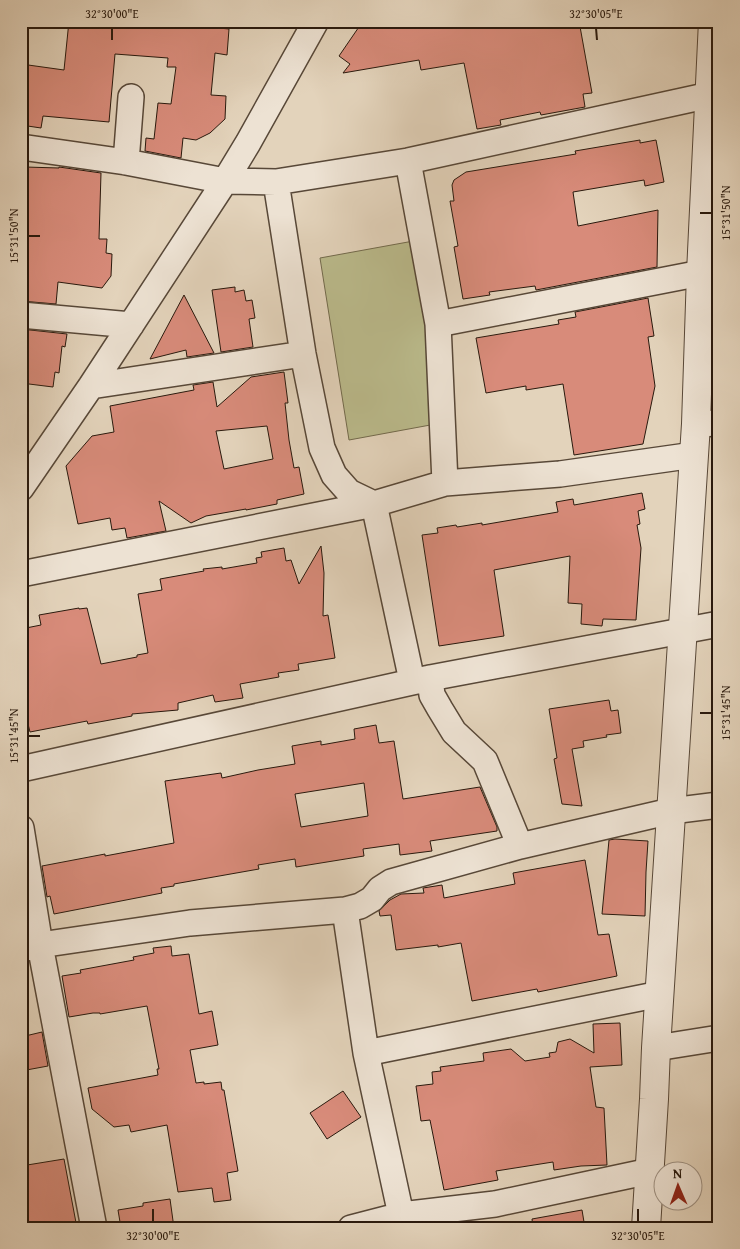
<svg xmlns="http://www.w3.org/2000/svg" width="740" height="1249" font-family="'Gentium Book Plus',serif">
<style>
.green{fill:#baba8b;stroke:#726a4c}
.building{fill:#d88b7a;stroke:#29190d;fill-rule:evenodd}
.lines{fill:none;stroke-linecap:round;stroke-linejoin:round}
.minor-casing{stroke:#584838;stroke-width:28}
.tertiary-casing{stroke:#584838;stroke-width:30}
.minor{stroke:#ede2d3;stroke-width:25}
.tertiary{stroke:#ede2d3;stroke-width:28}
.ticks{fill:none;stroke:#29190d;stroke-width:2}
.neatline{fill:none;stroke:#29190d;stroke-width:2}
.ticks-label{font-size:12px;text-anchor:middle;fill:#29190d}
</style>
<rect width="100%" height="100%" fill="#e3d3bb"/>
<filter id="stains"><feTurbulence type="fractalNoise" baseFrequency=".004" numOctaves="4"/><feColorMatrix values="0 0 0 0 .2 0 0 0 0 .09 0 0 0 0 .02 0 0 0 .5 -.17"/></filter>
<radialGradient id="worn" r=".72"><stop offset=".6" stop-color="#630" stop-opacity="0"/><stop offset="1" stop-color="#630" stop-opacity=".3"/></radialGradient>
<path class="green" d="M419,240L452,421L349,440L320,258Z"/>
<path class="building" d="M69,21H158V22L229,29L227,55L215,53L211,95L226,96L225,119L210,133L196,140L183,138L181,158L145,151L146,138L154,139L158,103L171,104L176,67H167L168,58L115,54L109,122L43,116L41,128L21,125V64L64,70Z
M363,21H579L592,93L583,94L585,107L541,115L540,112L500,120L501,125L477,129L464,63L421,70L419,60L343,73L350,64L339,56Z
M640,140V143L656,140L664,182L645,186L644,180L573,192L578,226L658,210L657,267L536,290L535,286L489,292L490,295L463,299L454,247L458,246L450,201H454L452,185L454,180L466,172L576,154L575,151Z
M25,167L59,168V167L101,173L99,239H107L106,253L112,254L111,276L102,288L58,282L56,304L21,301V182H25Z
M235,287V292L244,290L246,301L252,300L255,318L249,319L253,347L221,352L212,290Z
M184,295L214,353L187,357L186,350L150,359Z
M648,298L654,336L648,337L655,386L643,444L574,455L563,384L526,390V386L486,393L476,338L559,324L558,320L576,317L575,312Z
M21,329L67,334L65,347L62,346L59,373L55,372L53,387L21,383V369L26,333L21,332Z
M284,372L288,403H285L289,440L294,468L299,467L304,494L277,500V504L246,510V509L206,516L191,523L159,501L166,531L127,538L125,528L112,530L110,518L78,524L66,466L92,436L114,432L110,406L194,390L193,385L213,382L217,407L251,377ZM267,426L273,459L224,469L216,431Z
M642,493L645,509L638,511L640,524L637,525L641,548L636,620L603,619L602,626L581,624L582,604L568,603L570,556L494,570L504,636L439,646L422,535L438,533L437,528L456,525L457,527L482,523V525L558,512L556,502L573,499L574,505Z
M321,546L324,573L323,616L328,615L335,658L298,664L299,670L278,673L279,677L240,684L243,698L215,702L213,695L178,703V710L132,714V716L88,724L87,721L30,732L27,720H26L21,694V629L41,625L39,615L79,608V609L87,608L101,664L137,657V655L148,653L138,594L162,590L160,579L204,571L203,569L222,567V569L257,563L256,558L262,557L261,552L284,548L286,561L291,560L299,584Z
M609,700L611,711L618,710L621,733L606,735L607,737L583,741L584,747L572,749L582,806L562,804L554,759L557,758L549,709Z
M376,725L379,743L394,741L403,799L480,787L497,827V831L430,841L432,851L400,855L399,844L363,849L364,856L296,867L295,859L258,865L259,869L174,884V886L161,888L162,893L54,914L50,896L47,897L42,866L105,854V856L174,843L165,781L221,773L222,778L258,770L295,764L292,746L321,741V745L355,739L354,729ZM364,783L368,816L301,827L295,794Z
M615,839L648,841L646,872L645,916L602,914L609,840Z
M585,860L598,935L609,934L617,976L538,992L537,989L472,1001L461,943L438,947V945L396,950L391,915L380,916L379,911L390,900L401,894L424,893L423,888L442,885L444,898L515,884L513,873Z
M171,946L172,956L189,954L199,1014L212,1011L218,1045L190,1050L196,1083L204,1082V1084L221,1082L222,1090H224L238,1171L227,1173L231,1200L214,1202L212,1188L178,1192L167,1125L131,1132L129,1125L114,1127L92,1109L88,1088L158,1075L157,1069H159L147,1006L100,1014V1013H93L69,1017L62,976L81,973L80,970L134,960L133,957L154,953L153,948Z
M620,1023L622,1065L590,1067L596,1107L604,1108L607,1165L581,1166L554,1170L553,1162L496,1171L498,1180L444,1190L430,1120L421,1121L416,1086L433,1084L432,1072L441,1071L440,1067L484,1061L483,1053L511,1049L525,1061L550,1057L549,1053L556,1052L558,1042L570,1039L594,1053L593,1024Z
M42,1032L48,1066L21,1071V1037Z
M343,1091L361,1117L327,1139L310,1113Z
M64,1159L77,1228H21V1166Z
M170,1199L174,1228H121L118,1210L143,1206V1203Z
M582,1210L585,1228H533L532,1219Z"/>
<g class="lines">
<defs>
<path id="minor" d="M21,147L126,162L225,181L276,182L408,161L719,93
M408,161L438,324L445,483
M126,162L131,97
M276,182L303,354L322,448L334,475L349,492L374,504L412,681
M21,315L131,325
M438,324L701,273
M91,386L303,354
M696,424L719,423
M21,488L91,386L225,181L248,143L316,21
M21,574L374,504L445,483L560,474L694,455
M430,678L432,695L440,709L454,732L485,761L520,846
M21,769L430,678L719,624
M21,828L40,945L94,1228
M345,910L366,1053L401,1215
M21,949L40,945L190,923L345,910L360,906L372,899L380,889L391,882L520,846L671,811L719,805
M656,1048L719,1038
M366,1053L660,994
M351,1228L401,1215L495,1204L650,1171"/>
<path id="tertiary" d="M646,1228L654,1099L656,1048L696,424L701,273L713,21"/>
</defs>
<use href="#minor" class="minor-casing"/>
<use href="#tertiary" class="tertiary-casing"/>
<use href="#minor" class="minor"/>
<use href="#tertiary" class="tertiary"/>
</g>
<path class="ticks" d="M112,28V40M596,28L597,40M700,213H712M28,236H40M700,713H712M28,736H40M153,1209V1222M638,1209V1222"/>
<rect width="740" height="1249" fill="none" stroke="#e3d3bb" stroke-width="55"/>
<g transform="translate(678 1186) rotate(358)"><circle r="24" fill="#ede2d3" stroke="#9f9284"/>
<path d="M0-4L9 19L0 12L-9 19Z" fill="#8f2418"/>
<text y="-8" font-size="14" font-weight="bold" text-anchor="middle" fill="#29190d">N</text>
</g>
<rect x="28" y="28" width="684" height="1194" class="neatline"/>
<g class="ticks-label">
<text x="112" y="18">32°30'00"E</text>
<text x="596" y="18">32°30'05"E</text>
<text transform="translate(726 213) rotate(-90)" y="4">15°31'50"N</text>
<text transform="translate(14 236) rotate(-90)" y="4">15°31'50"N</text>
<text transform="translate(726 713) rotate(-90)" y="4">15°31'45"N</text>
<text transform="translate(14 736) rotate(-90)" y="4">15°31'45"N</text>
<text x="153" y="1240">32°30'00"E</text>
<text x="638" y="1240">32°30'05"E</text>
</g>
<rect width="100%" height="100%" filter="url(#stains)"/>
<rect width="100%" height="100%" fill="url(#worn)"/>
</svg>
